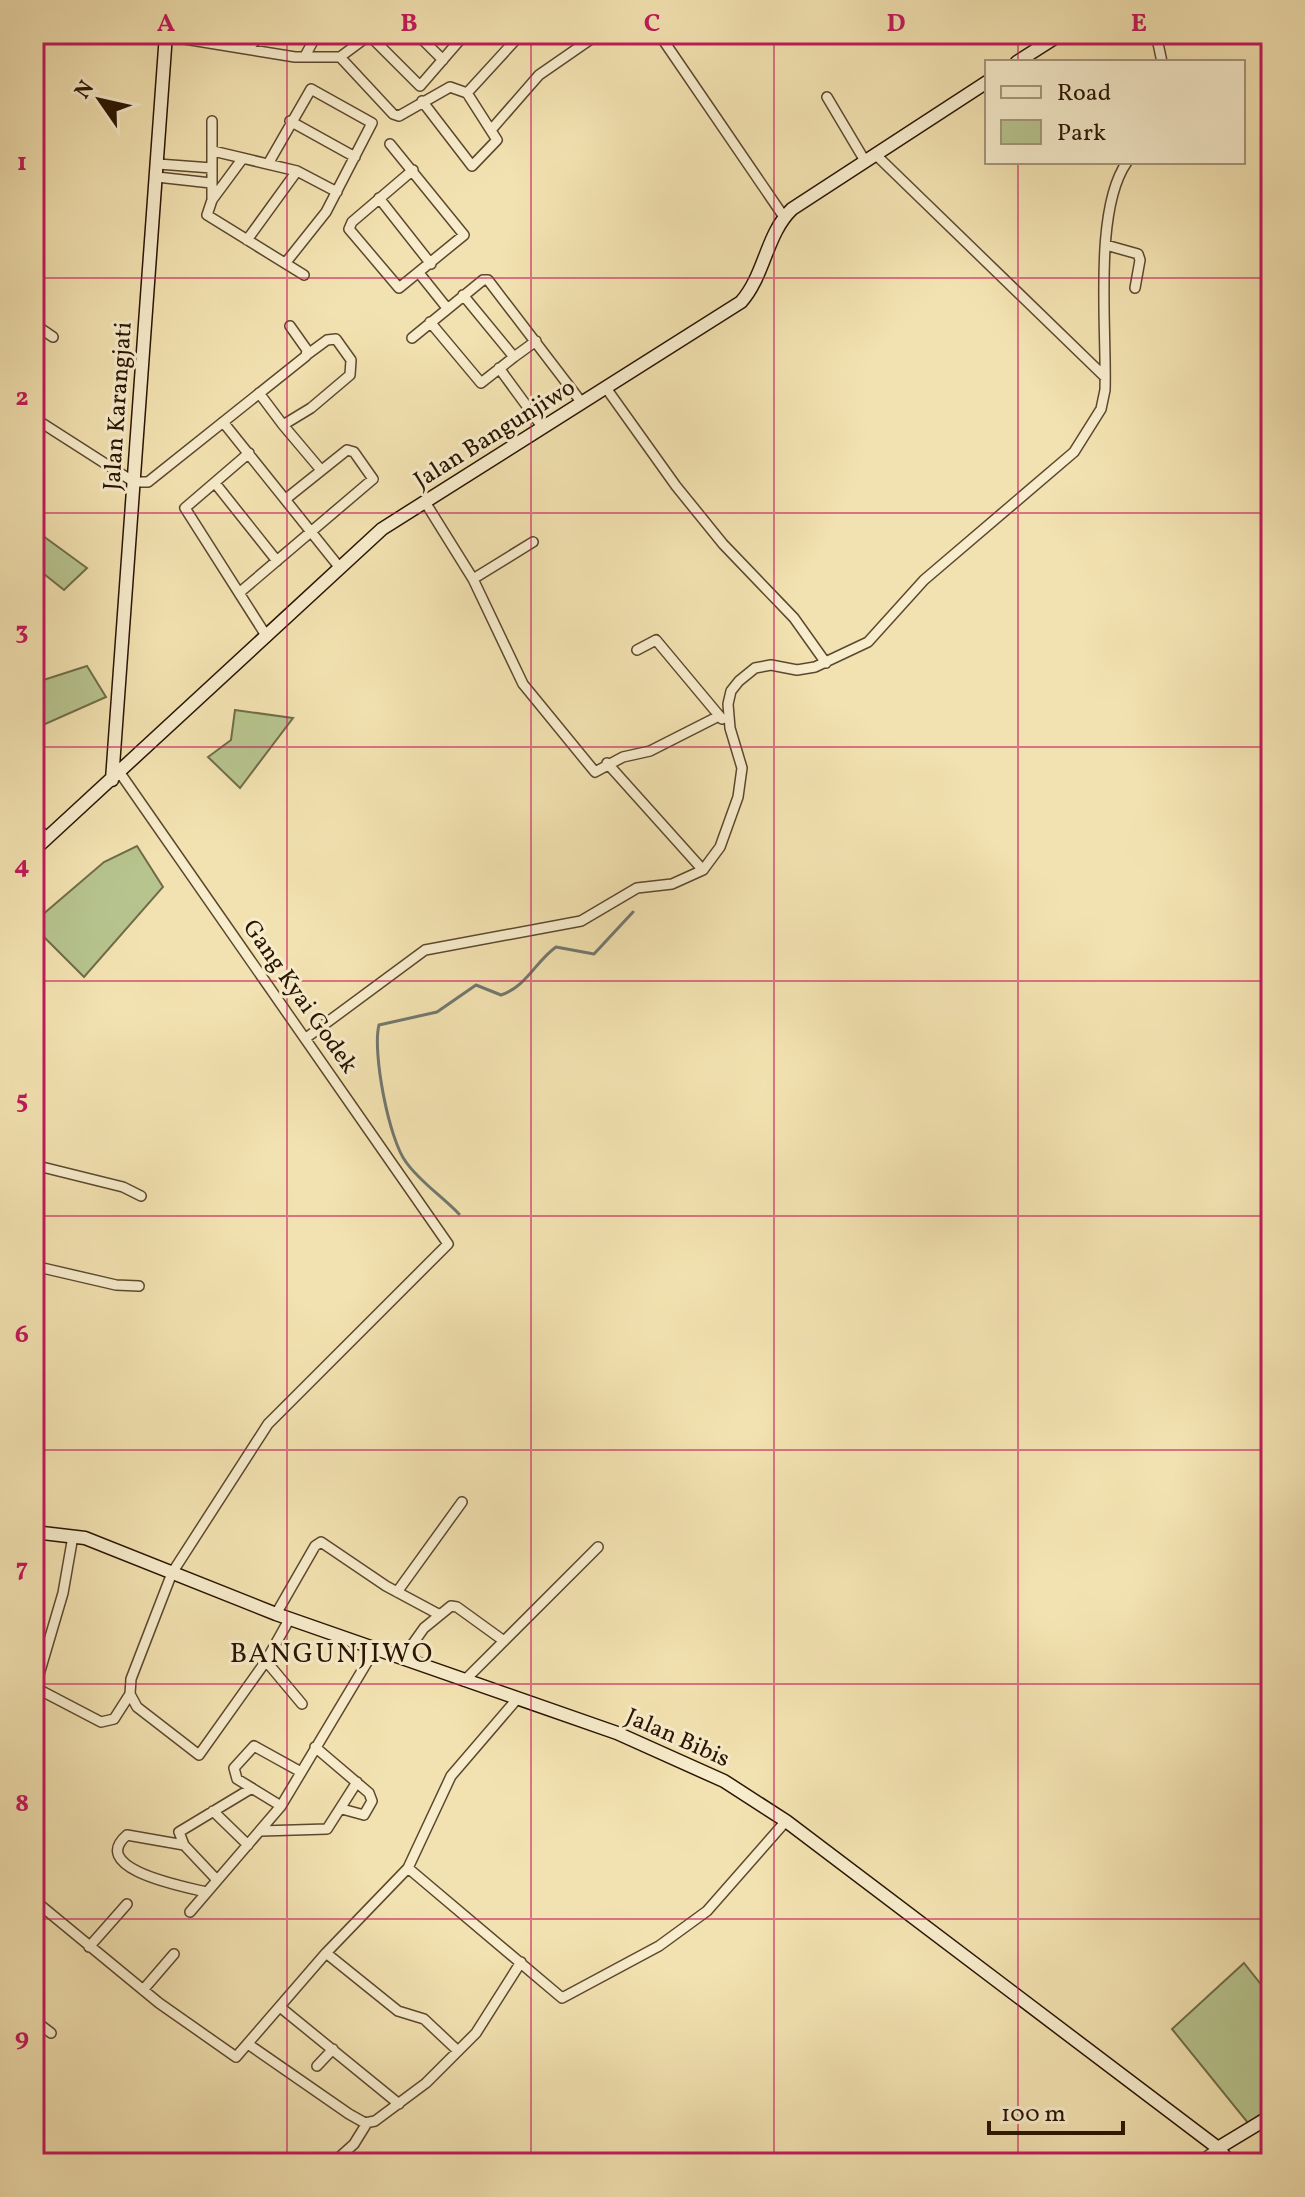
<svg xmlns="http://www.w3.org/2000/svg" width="1305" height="2197" font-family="Vollkorn,serif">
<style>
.green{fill:#b7c48e;stroke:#706c48;stroke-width:2}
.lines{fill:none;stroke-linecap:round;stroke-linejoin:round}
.stream{stroke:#71786f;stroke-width:3}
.street-casing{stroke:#5c482e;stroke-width:12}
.secondary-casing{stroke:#291402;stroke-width:15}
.street{stroke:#f7eccc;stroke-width:9}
.secondary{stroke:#f7eccc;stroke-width:12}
.grid{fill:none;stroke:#c2185b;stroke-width:2;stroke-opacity:0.55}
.labels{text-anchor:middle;stroke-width:6;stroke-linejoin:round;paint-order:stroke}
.street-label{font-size:24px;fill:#291402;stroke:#f7eccc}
.quarter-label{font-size:28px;letter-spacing:2px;fill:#291402;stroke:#f7eccc}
.neatline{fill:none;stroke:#c2185b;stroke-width:3}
.grid-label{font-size:26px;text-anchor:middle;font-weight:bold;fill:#c2185b}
</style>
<rect width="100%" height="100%" fill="#f3e2b1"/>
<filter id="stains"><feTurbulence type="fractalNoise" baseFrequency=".0025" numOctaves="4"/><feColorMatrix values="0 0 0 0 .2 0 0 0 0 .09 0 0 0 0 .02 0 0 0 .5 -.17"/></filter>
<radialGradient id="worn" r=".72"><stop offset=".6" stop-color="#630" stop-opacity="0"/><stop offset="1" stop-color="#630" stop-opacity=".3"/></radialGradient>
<path class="green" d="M39,533L87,568L64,590L34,566V539Z
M87,666L106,697L34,729V683Z
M235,710L293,718L240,788L208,757L231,740Z
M137,846L163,887L84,977L34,927V922L104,862Z
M1244,1963L1271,1997V2107L1248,2123L1172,2029Z"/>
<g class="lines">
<path class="stream" d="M459,1214C443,1197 419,1181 406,1162C389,1140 372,1052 379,1025L437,1012L476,985L501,995C527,986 535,962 556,947L594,954L633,912"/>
<defs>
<path id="street" d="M417,34L443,60
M659,34L784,217
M1156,34L1162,62
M166,36L295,57H340L393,114L399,116L450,87L467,93L521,34
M370,36L420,86L465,34
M247,49L262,34
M305,56L317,34
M340,57L371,34
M827,97L865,161
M422,101L472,166L497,140L467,93
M290,121L355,157
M491,130L539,75L591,39V34
M390,144L464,235L399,288L349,229L352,222L413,170
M213,151L297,171L337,192
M875,154L1105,377
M243,158L212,200L207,215L304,275
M158,164L212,168
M268,164L311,89L372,123L326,212L287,261
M157,177L211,183
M379,198L431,264
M212,200V121
M247,240L297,171
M1106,245L1138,254L1140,260L1135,288
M419,273L447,308
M430,322L481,383L514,357L463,295
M34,324L53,337
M412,338L483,280H488L582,403
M514,357L536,341
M499,368L543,428
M606,388L676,486L723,544L794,618L826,663
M259,393L283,425L311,408L350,375L351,360L336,339L327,340L308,354
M34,418L134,482H148L306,356L307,350L290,326
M223,422L340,568
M283,425L321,470
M249,453L185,508L267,637
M215,483L277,561
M425,502L473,579L533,542
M473,579L523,684L595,772L623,757L650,751L719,716
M239,593L373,479L354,452L347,450L287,498
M637,650L656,640L722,719
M607,763L703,870
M34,824L47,838
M306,1038L425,950L581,921L637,888L672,884L703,870L720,847L738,797L742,768L730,728L728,704L731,691L739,681L755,668L771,665L797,670L815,667L868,642L924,580L1074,452L1101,409L1105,390C1107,329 1093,210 1127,162
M34,1165L123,1187L141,1196
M34,1266L116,1285L139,1286
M397,1592L462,1502
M276,1614L315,1546L321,1542L386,1586L440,1615
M402,1659L424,1628L451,1606L457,1607L504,1641
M266,1661L302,1704
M464,1681L598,1547
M34,1687L101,1722L114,1719L130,1694L131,1679L172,1573L268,1424L448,1244L120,773
M35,1688L63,1593L73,1536
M130,1694L137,1707L199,1755L266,1661L290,1618
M315,1747L369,1793L372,1801L364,1815L342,1809
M281,1806L237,1779L234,1768L254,1746L301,1772
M213,1811L248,1845
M261,1831L327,1829L357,1782
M184,1845L127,1835C87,1869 186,1887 206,1892
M408,1868L562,1998L659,1946L707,1911L786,1821
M217,1880L184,1845L179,1832L252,1788
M34,1900L159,2003L236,2057L326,1953L408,1868L451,1776L517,1699
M190,1912L281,1806L375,1649
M89,1947L127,1904
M326,1953L398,2011L424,2019L458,2051
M143,1990L174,1954
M280,2007L399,2104
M34,2020L51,2033
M248,2044L349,2114L365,2123L375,2121L426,2083L476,2033L521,1962
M317,2066L333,2049
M333,2163L354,2144L367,2123
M1198,2163L1218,2148"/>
<path id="secondary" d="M1017,62L1061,34
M112,780L166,34
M34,850L382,529L741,302C765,275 766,234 792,209L987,82
M34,1532L85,1538L276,1614L617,1733L724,1781L786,1821L1218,2148L1230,2163
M1218,2148L1271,2116"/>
</defs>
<use href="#street" class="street-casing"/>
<use href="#secondary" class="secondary-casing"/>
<use href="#street" class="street"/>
<use href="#secondary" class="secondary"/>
</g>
<path class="grid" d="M287,34V2163M531,34V2163M774,34V2163M1018,34V62M1018,162V2163M34,278H1271M34,513H1271M34,747H1271M34,981H1271M34,1216H1271M34,1450H1271M34,1684H1271M34,1919H1271"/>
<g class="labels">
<g class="street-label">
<text transform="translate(117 406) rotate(-86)" y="8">Jalan Karangjati</text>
<text transform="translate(494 433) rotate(-32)" y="8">Jalan Bangunjiwo</text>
<text transform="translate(301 996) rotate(55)" y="8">Gang Kyai Godek</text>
<text transform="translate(678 1737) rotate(24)" y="8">Jalan Bibis</text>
</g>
<g class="quarter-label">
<text x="332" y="1662">BANGUNJIWO</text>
</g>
</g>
<rect width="1305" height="2197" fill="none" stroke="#f3e2b1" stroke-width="88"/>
<rect x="985" y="60" width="260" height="104" fill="#f7eccc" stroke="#a5967b" stroke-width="2"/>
<rect x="1001" y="86" width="40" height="12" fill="#f7eccc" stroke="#a5967b" stroke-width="2"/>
<text x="1057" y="100" font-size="24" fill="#291402">Road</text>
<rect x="1001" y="120" width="40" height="24" fill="#b7c48e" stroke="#a5967b" stroke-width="2"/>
<text x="1057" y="140" font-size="24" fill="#291402">Park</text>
<g transform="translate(100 100) rotate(304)" stroke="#f7eccc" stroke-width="6" paint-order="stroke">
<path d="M0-6L14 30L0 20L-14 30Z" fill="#291402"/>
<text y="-12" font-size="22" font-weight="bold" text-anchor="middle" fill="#291402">N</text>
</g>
<path d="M989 2121v12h134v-12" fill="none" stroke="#291402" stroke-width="4"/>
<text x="1001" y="2121" font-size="24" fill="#291402" stroke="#f7eccc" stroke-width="6" paint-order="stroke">100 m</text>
<rect x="44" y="44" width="1217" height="2109" class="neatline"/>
<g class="grid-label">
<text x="166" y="31">A</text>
<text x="409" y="31">B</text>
<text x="652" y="31">C</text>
<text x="896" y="31">D</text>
<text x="1139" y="31">E</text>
<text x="22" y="170">1</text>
<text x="22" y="405">2</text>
<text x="22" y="639">3</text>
<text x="22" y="873">4</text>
<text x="22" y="1108">5</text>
<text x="22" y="1342">6</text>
<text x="22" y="1576">7</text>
<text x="22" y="1811">8</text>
<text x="22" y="2045">9</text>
</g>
<rect width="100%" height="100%" filter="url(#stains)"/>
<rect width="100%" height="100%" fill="url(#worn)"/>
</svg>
